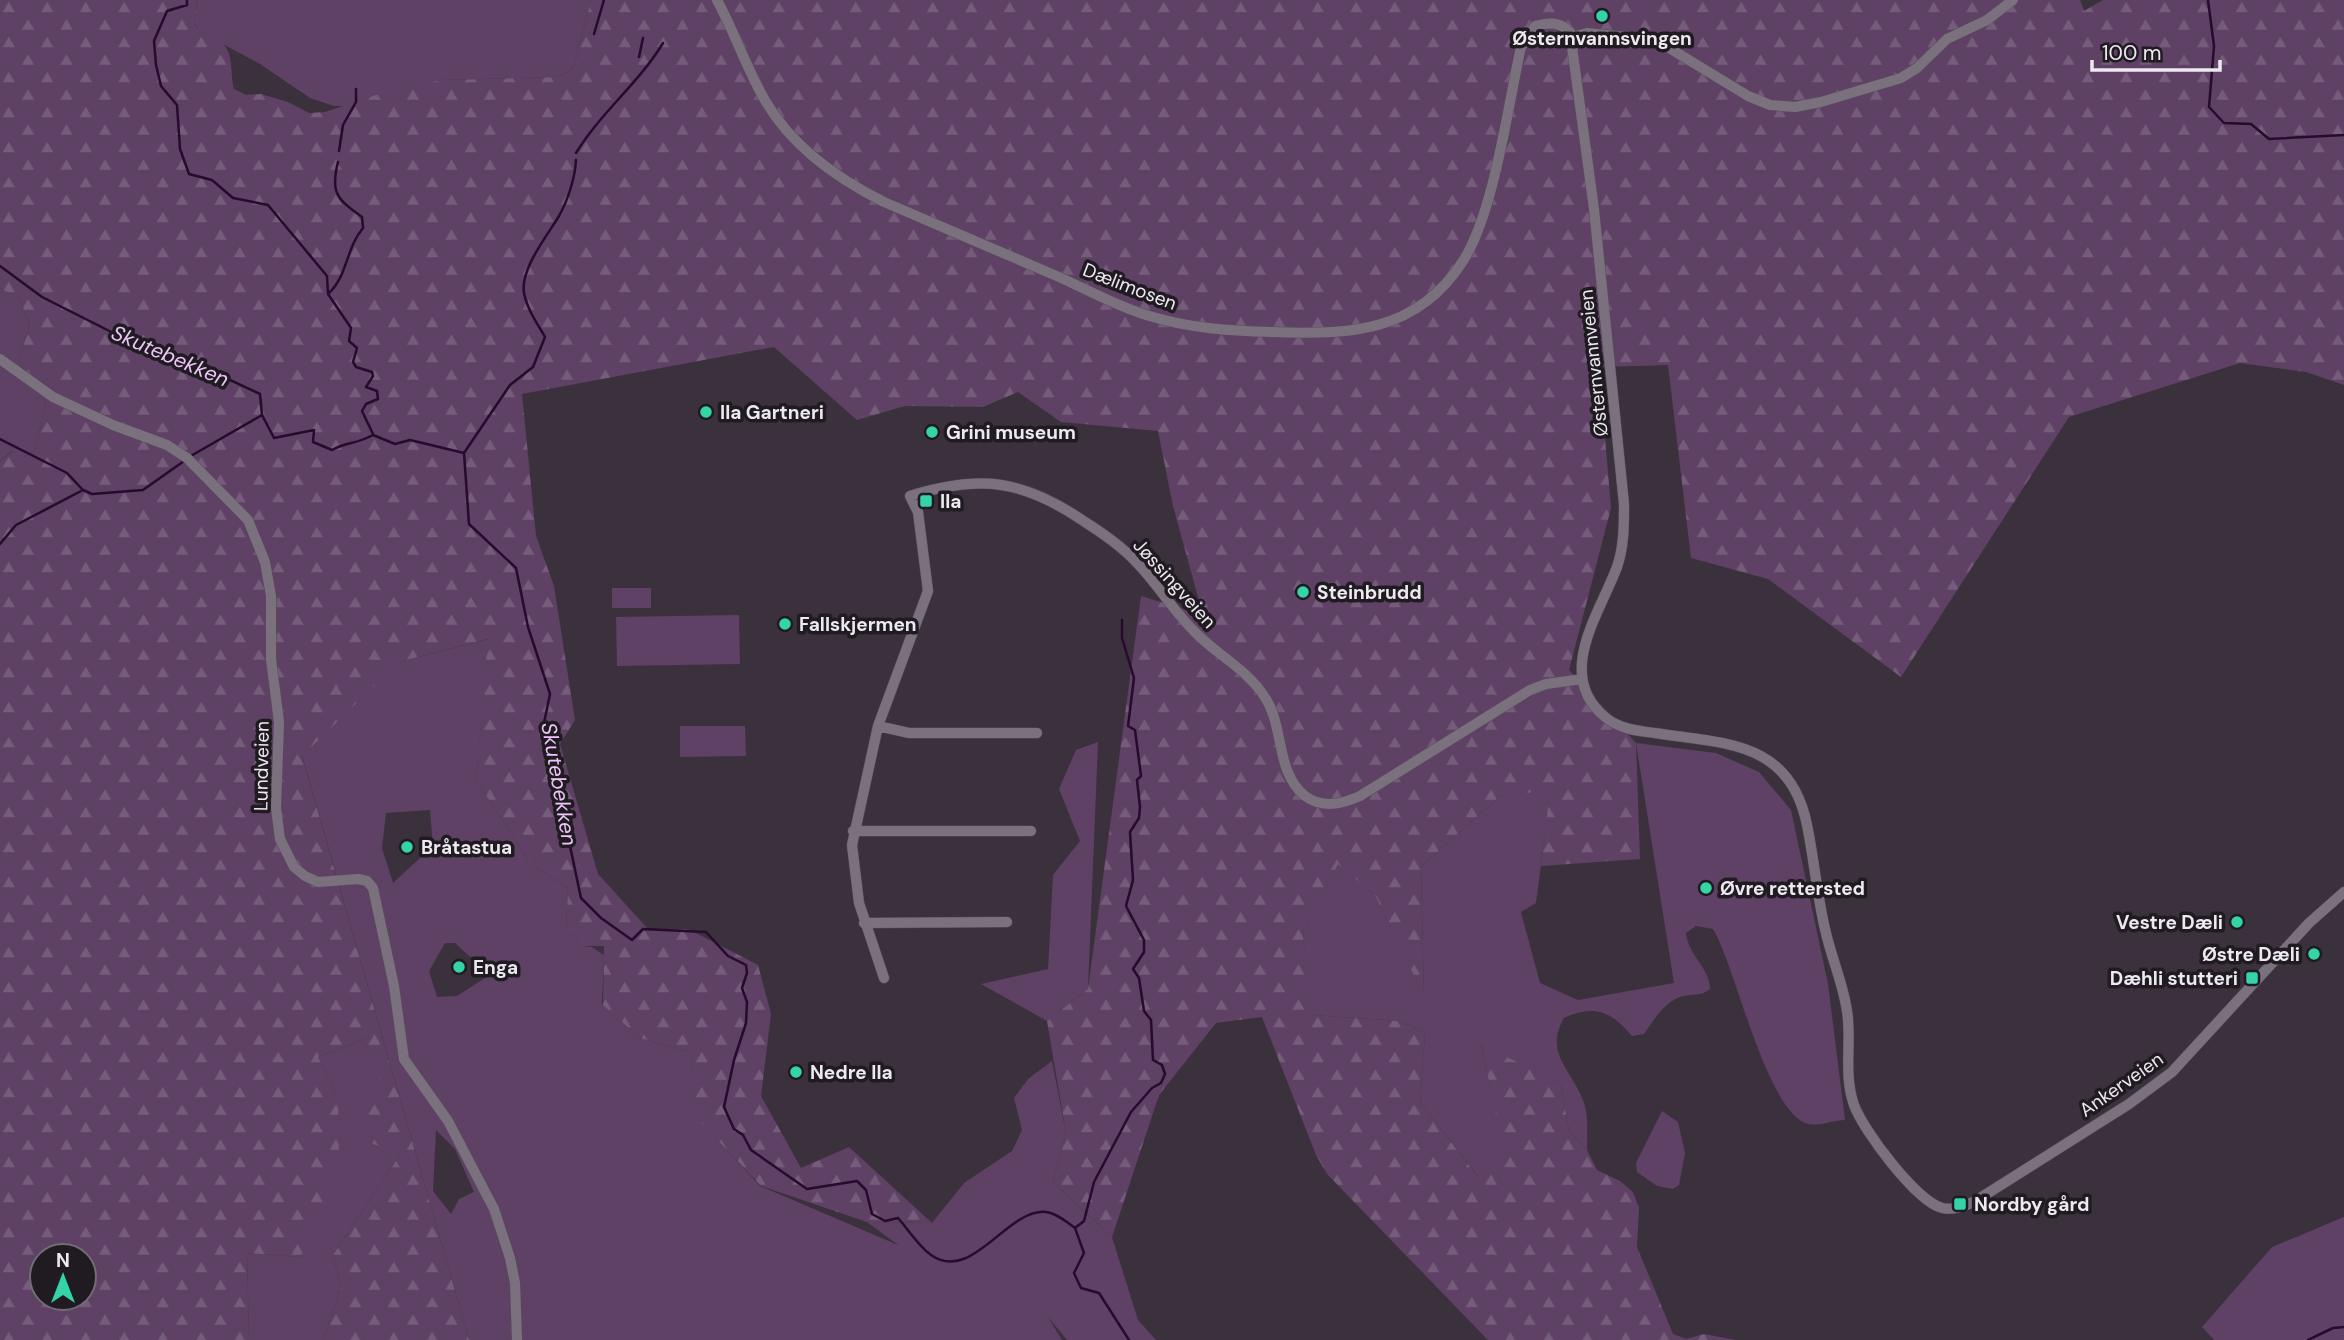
<svg xmlns="http://www.w3.org/2000/svg" width="2344" height="1340" font-family="'DM Sans',sans-serif">
<style>
.green{fill:#5e4165;fill-rule:evenodd}
.forest{fill:url(#forest-firs);fill-rule:evenodd}
.lines{fill:none;stroke-linecap:round;stroke-linejoin:round}
.stream{stroke:#270a2e;stroke-width:2.5}
.street-casing{stroke:#574f59;stroke-width:11}
.street{stroke:#7b707e;stroke-width:10}
.poi-dot{fill:#34d4a8;stroke:#1f1b21;stroke-width:2.5}
.labels{text-anchor:middle;stroke-width:7;stroke-linejoin:round;paint-order:stroke}
.poi-label{font-size:19px;font-weight:bold;fill:#eee8f0;stroke:#1f1b21;text-anchor:start}
.street-label{font-size:19px;fill:#eee8f0;stroke:#1f1b21}
.water-label{font-size:21px;font-style:italic;fill:#eec5f9;stroke:#1f1b21}
</style>
<defs>
<pattern id="forest-firs" width="22" height="20" patternUnits="userSpaceOnUse" patternTransform="scale(1.75)"><rect width="22" height="20" fill="#5e4165"/><path d="M5 1l3.5 6h-7zM16 11l3.5 6h-7z" fill="#755c7b"/></pattern>
</defs>
<rect width="100%" height="100%" fill="#3b313d"/>
<path class="green" d="M198,0H591L575,63L570,71L557,77L442,80L350,106H334L310,98L260,64L200,32L194,23Z
M0,288L20,300L30,326L18,361L46,402L35,451L24,457L12,451L0,461Z
M612,588H651V608H612Z
M739,615L740,664L617,666L616,617Z
M489,639L476,780L531,864L568,888L566,929L582,946L592,947L604,955L602,1003L640,1038L693,1053L691,1111L760,1186L898,1245L867,1222L932,1223L964,1183L1012,1151L1022,1130L1014,1098L1028,1079L1052,1061L1066,1133L1053,1182L1112,1237L1138,1320L1156,1340H1067L1048,1317L1062,1340H469L302,755L399,662ZM430,810L433,846L393,883L382,848L386,813ZM445,943H455L469,956L486,962L488,976L457,996L437,997L429,971ZM436,1130L455,1149L474,1192L459,1199L451,1214L433,1191Z
M680,726H745L746,756L680,757Z
M1098,742L1088,989L1047,1021L981,984L1048,969L1053,875L1080,841L1059,789L1076,750Z
M1636,743L1716,753L1759,772L1791,810L1828,984L1845,1120C1833,1120 1819,1127 1808,1124C1766,1112 1736,967 1713,929L1696,926L1686,933C1688,955 1710,968 1710,989C1702,996 1694,994 1684,996C1665,1000 1654,1020 1644,1034L1632,1036C1612,1012 1595,1004 1564,1018C1544,1053 1571,1069 1583,1100C1589,1115 1587,1134 1587,1150L1569,1131L1561,1084L1481,1045L1505,1154L1479,1178L1420,1102L1425,1033L1399,1021L1311,1015L1303,933L1338,863L1375,895L1424,994L1421,867L1499,797L1551,789L1536,903L1521,912L1540,983L1578,1000L1674,983Z
M364,1039L384,1087L400,1155L333,1255L341,1288L323,1340H249L247,1253L301,1257L338,1098L318,1057Z
M1662,1111L1678,1122L1685,1153L1679,1185L1673,1189L1657,1186L1637,1172L1636,1163Z
M2344,1217V1340H2214L2202,1327L2272,1247Z"/>
<path class="forest" d="M0,0H198L194,24C202,35 212,36 223,44C234,54 230,75 234,89L246,95L261,94L288,102L309,113L325,112L385,92L442,80L557,77L570,71L575,63L591,0H2080L2084,11L2103,0H2344V385L2306,372L2240,363L2069,417L1901,677L1768,579L1691,558L1668,365L1599,367L1611,508L1569,670L1636,743L1640,859L1541,866L1550,790L1499,797L1421,867L1424,996L1375,895L1338,864L1303,933L1312,1015L1399,1021L1425,1033L1420,1102L1478,1177L1504,1153L1481,1044L1561,1084L1569,1131L1587,1150L1597,1170L1620,1181L1633,1192L1639,1208L1637,1247L1673,1334L1686,1339L1704,1334L1736,1340H1488L1327,1174L1316,1155L1262,1017L1216,1023L1159,1095L1112,1237L1053,1182L1066,1133L1047,1021L1088,989L1141,596L1203,615L1173,506L1158,431L1061,422L1018,392L983,407L905,406L857,420L774,347L522,394L536,536L554,586L575,720L560,744L598,874L648,929H688L758,965L771,1014L761,1096L801,1168L849,1147L932,1223L867,1222L761,1186L690,1111L693,1053L640,1038L603,1005L604,946H582L566,929L568,888L531,864L476,780L488,639L399,662L302,756L469,1340H323L341,1288L333,1255L400,1155L366,1141L369,1095L383,1087L364,1039L318,1057L338,1098L339,1157L301,1257L247,1253L249,1340H0V461L13,451L24,457L35,451L46,402L18,361L30,326L20,300L0,288ZM42,1256H84V1298H42Z"/>
<g class="lines">
<path class="stream" d="M187,0V5L167,11L154,41L156,65L161,86L177,105L180,149L189,174L212,180L233,198L268,205L327,276L328,294L351,328L349,341L357,348L353,362L356,367L372,372L373,376L366,387L377,391L378,399L366,404L362,411L373,434
M2208,0L2214,46L2209,107L2224,123L2251,124L2269,139L2344,135
M594,34L604,0
M639,57L643,38
M339,151L343,125L356,102V89
M576,153C601,112 639,83 663,43
M0,266L42,297L147,350H166L260,394L262,415L274,438L314,430L313,442L332,450C346,442 357,444 373,435L395,444L410,440L464,453L469,524L516,568L528,627L550,694L544,723L581,898L601,918L632,940L643,929L706,932L728,956L746,965L747,973L742,988L747,1002L746,1023L734,1060L724,1107L734,1129L743,1135L751,1150L807,1189L857,1181L866,1190L872,1214L885,1221L898,1218C908,1229 918,1246 931,1255C972,1284 1007,1208 1046,1212C1056,1213 1067,1222 1075,1228
M329,293C348,275 346,248 363,228L362,217C337,199 330,193 338,162
M0,439L67,473L83,490L92,494L143,490L184,461
M464,453L510,385L533,367L545,337C537,323 527,309 524,293C520,269 547,236 559,216C568,200 575,178 576,160
M189,457L262,415
M0,544L16,525L83,490
M1075,1228L1084,1221L1094,1182L1131,1112L1152,1088L1161,1083L1165,1074L1162,1065L1153,1060L1151,1020L1144,1011L1139,978L1133,969L1144,952V940L1126,906L1133,880L1130,832L1139,818L1140,807L1137,780L1141,776L1135,730L1128,726L1134,678L1122,638V620
M1075,1228L1084,1253L1074,1273L1081,1288L1099,1293L1129,1340
M2308,1340L2333,1328L2344,1327"/>
<defs>
<path id="street" d="M717,0C735,33 747,70 766,102C793,148 838,179 884,202C943,227 1001,252 1059,277C1088,290 1117,306 1146,315C1188,328 1229,331 1272,332C1349,335 1417,333 1463,261C1494,213 1508,105 1521,47L1535,26C1549,22 1560,22 1570,32L1594,209L1624,504C1624,525 1624,547 1617,567C1600,613 1554,675 1605,717C1619,729 1638,731 1655,733C1724,744 1790,740 1807,825C1814,859 1817,895 1825,929C1831,957 1843,983 1847,1011C1852,1042 1843,1074 1854,1105C1863,1130 1916,1201 1942,1208C1954,1211 1966,1206 1977,1200L2129,1104L2172,1072L2309,923L2344,892
M1573,37L1587,33L1656,40L1748,96L1770,105L1795,107L1821,102L1901,78L1917,68L1947,39L1987,20L2013,0
M0,359L53,397L113,425L167,445L187,458L248,520L265,562L271,596V659L279,722L276,808L280,839L294,867L305,876L318,882L358,879L367,881L373,888L394,986L404,1059L448,1121L494,1209L510,1258L515,1283L517,1340
M878,726L909,733H1037
M853,831H1031
M864,923L1007,922
M884,978L859,903L852,845L878,726L928,591L918,512L910,496C981,474 1024,480 1085,522C1104,534 1124,548 1139,565C1158,585 1173,610 1193,630C1215,654 1249,670 1266,699C1284,728 1276,773 1305,796C1323,809 1342,804 1360,796L1530,690L1546,684L1582,679"/>
</defs>
<use href="#street" class="street-casing"/>
<use href="#street" class="street"/>
</g>
<g class="poi-dot">
<circle cx="1602" cy="16" r="7"/>
<circle cx="706" cy="412" r="7"/>
<circle cx="932" cy="432" r="7"/>
<rect x="919" y="494" width="14" height="14" rx="3.5"/>
<circle cx="1303" cy="592" r="7"/>
<circle cx="785" cy="624" r="7"/>
<circle cx="407" cy="847" r="7"/>
<circle cx="1706" cy="888" r="7"/>
<circle cx="2237" cy="922" r="7"/>
<circle cx="2314" cy="954" r="7"/>
<circle cx="459" cy="967" r="7"/>
<rect x="2245" y="971" width="14" height="14" rx="3.5"/>
<circle cx="796" cy="1072" r="7"/>
<rect x="1953" y="1197" width="14" height="14" rx="3.5"/>
</g>
<g class="labels">
<g class="poi-label">
<text x="1602" y="45" text-anchor="middle">Østernvannsvingen</text>
<text x="720" y="419">Ila Gartneri</text>
<text x="946" y="439">Grini museum</text>
<text x="940" y="508">Ila</text>
<text x="1317" y="599">Steinbrudd</text>
<text x="799" y="631">Fallskjermen</text>
<text x="421" y="854">Bråtastua</text>
<text x="1720" y="895">Øvre rettersted</text>
<text x="2223" y="929" text-anchor="end">Vestre Dæli</text>
<text x="2300" y="961" text-anchor="end">Østre Dæli</text>
<text x="473" y="974">Enga</text>
<text x="2238" y="985" text-anchor="end">Dæhli stutteri</text>
<text x="810" y="1079">Nedre Ila</text>
<text x="1974" y="1211">Nordby gård</text>
</g>
<g class="street-label">
<text transform="translate(1130 286) rotate(21)" y="7">Dælimosen</text>
<text transform="translate(1593 363) rotate(-96)" y="7">Østernvannveien</text>
<text transform="translate(1175 583) rotate(48)" y="7">Jøssingveien</text>
<text transform="translate(261 766) rotate(-89)" y="7">Lundveien</text>
<text transform="translate(2121 1084) rotate(-35)" y="7">Ankerveien</text>
</g>
<g class="water-label">
<text transform="translate(170 356) rotate(23)" y="7">Skutebekken</text>
<text transform="translate(559 784) rotate(80)" y="7">Skutebekken</text>
</g>
</g>
<g transform="translate(63 1277)"><circle r="33" fill="#1f1b21" stroke="#726d74" stroke-width="2"/>
<path d="M0-5L12 26L0 18L-12 26Z" fill="#34d4a8"/>
<text y="-10" font-size="19" font-weight="bold" text-anchor="middle" fill="#eee8f0">N</text>
</g>
<path d="M2092 60v10h128v-10" fill="none" stroke="#eee8f0" stroke-width="3.5"/>
<text x="2102" y="60" font-size="21" fill="#eee8f0" stroke="#1f1b21" stroke-width="5" paint-order="stroke">100 m</text>
</svg>
